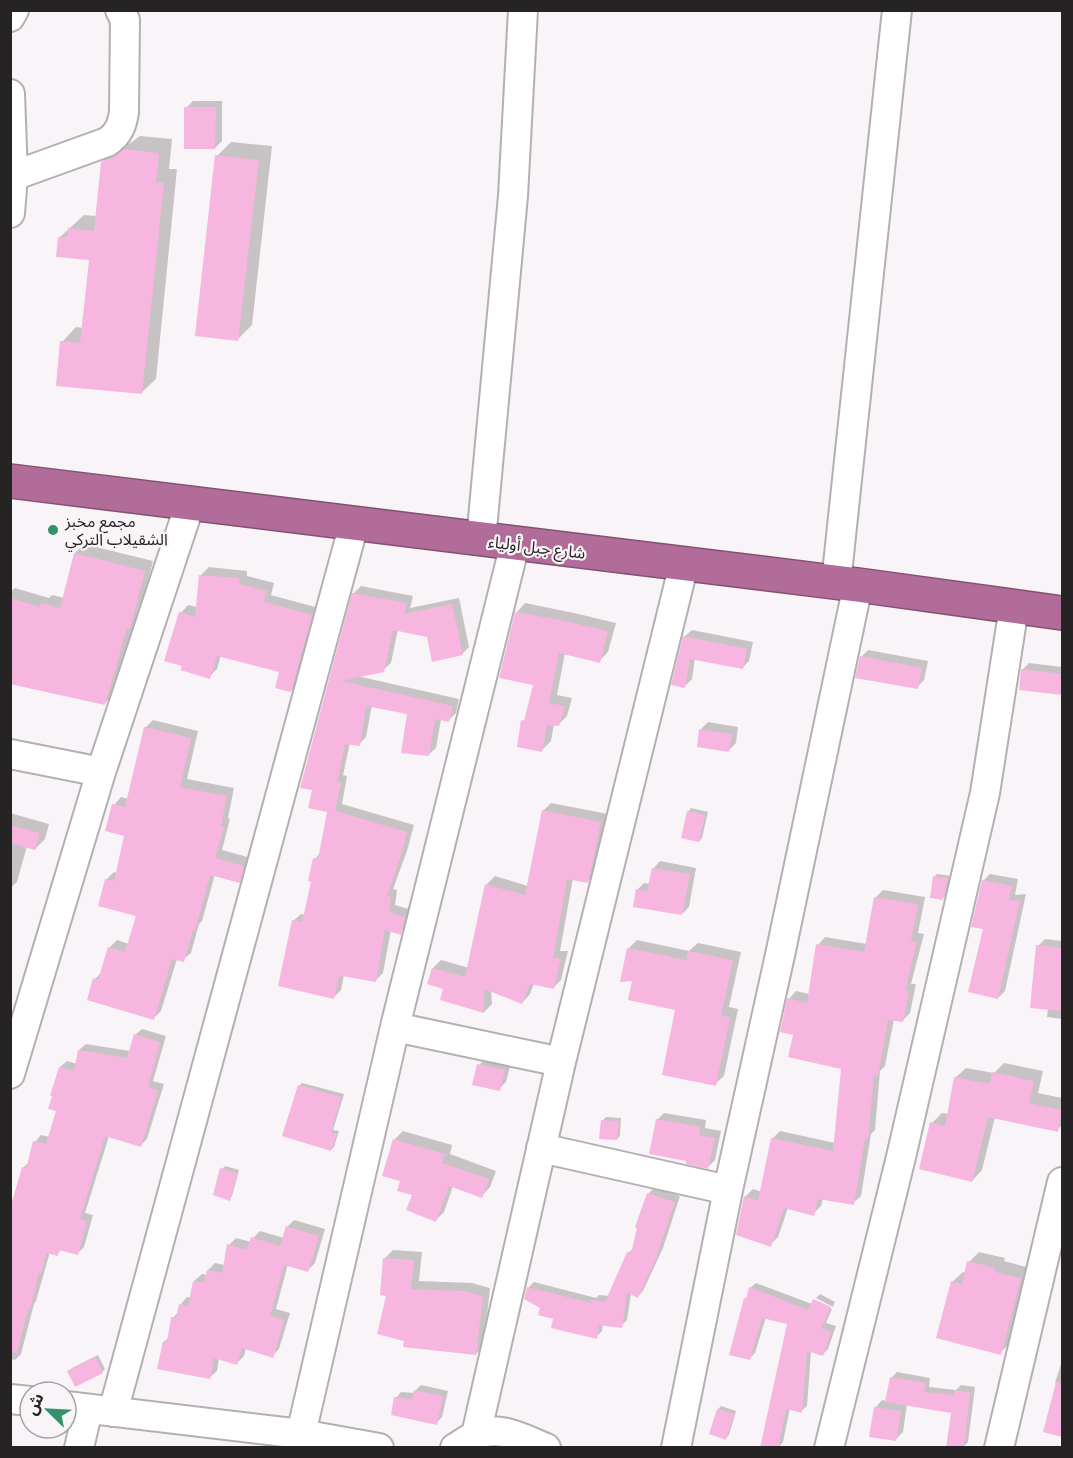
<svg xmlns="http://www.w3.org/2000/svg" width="1073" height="1458" font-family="'IBM Plex Sans','Noto Sans Arabic',sans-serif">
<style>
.shadow{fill:#0003}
.building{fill:#f7b6df}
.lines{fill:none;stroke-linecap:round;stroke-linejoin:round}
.minor-casing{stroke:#b4afb2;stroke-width:32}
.highway-casing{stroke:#805270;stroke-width:36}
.minor{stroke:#fff;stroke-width:28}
.highway{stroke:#b16c99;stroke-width:33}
.poi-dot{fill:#349269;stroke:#f9f4f7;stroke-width:2}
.labels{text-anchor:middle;stroke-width:4.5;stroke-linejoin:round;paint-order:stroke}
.poi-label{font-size:16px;fill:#252324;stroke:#f9f4f7;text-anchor:start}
.street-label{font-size:16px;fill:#252324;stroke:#f9f4f7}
</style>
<rect width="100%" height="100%" fill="#f9f4f7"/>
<path class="shadow" d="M193,101H222V141L215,148L186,108Z
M140,136L172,139L169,169H177L156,379L141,393L62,342L76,327L83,328L90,259L60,237L84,215L97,216L102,162L117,148L129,144Z
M231,142L272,146L252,325L238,339L217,156Z
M84,544L153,561L139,618L135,622L114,694L105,703L10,667V592L15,588L49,598L52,595L64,598L75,553Z
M209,567L247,571V576L274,583L271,595L319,608L299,683L291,691L281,671L221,655L217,669L209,677L181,613L188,605L197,607L201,575Z
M361,586L413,596L410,608L459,598L469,647L462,654L428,635L398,629L391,663L383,670L357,676L459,699L456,713L449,720L441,719L436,748L428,755L409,712L372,705L366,737L359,744L350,743L343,775L347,776L342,804L414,825L407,851L393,889L397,890L395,905L412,910L408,926L400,933L391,930L383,973L376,980L344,975L341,990L334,997L293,921L301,914L306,915L312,881L315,859L320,853L329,810L310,806L354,593Z
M525,603L574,613L616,623L608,652L599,661L565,653L557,695L572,698L567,716L558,725L554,724L551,741L542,750L523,721L526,718L534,684L517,612Z
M692,630L753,642L749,661L742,668L695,658L692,679L685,686L684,637Z
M868,650L928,661L924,680L917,687L861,657Z
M1029,663L1062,667V694L1020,689L1022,670Z
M153,720L198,731L187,779L234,788L228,818L230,819L222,850L251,858L247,873L239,881L215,874L202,921L199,924L191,953L183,960L177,959L161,1011L153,1019L95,979L102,972L109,948L117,940L129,944L138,915L106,880L114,872L117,873L126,835L114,805L121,797L128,799L145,728Z
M708,722L738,727L736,743L729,750L701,729Z
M551,803L608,814L596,873L588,881L573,878L560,951H568L561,980L553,988L534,983L530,994L522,1003L491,991L492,1004L484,1012L445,988L433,968L441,960L469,968L487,884L495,876L528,886L543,811Z
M691,808L708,812L702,838L699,841L688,812Z
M10,813L49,824L45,839L35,849L27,846L17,882L10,888Z
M660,861L696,868L689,907L682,914L637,890L644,883L650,884L653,869Z
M937,874L951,876L946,895L943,898L934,877Z
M990,874L1018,879L1015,895L1026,894L1005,991L998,998L985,928L983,881Z
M883,890L925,897L918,933L924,934L911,984H916L910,1013L902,1021L894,1019L885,1066L880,1071L875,1130L871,1134L861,1196L853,1203L823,1198L821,1206L813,1214L788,1208L778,1237L770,1245L745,1197L753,1189L762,1192L772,1139L780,1131L835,1143L842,1068L794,1033L789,999L796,991L809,994L818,945L825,937L867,944L876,897Z
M1045,939L1062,941V1019L1047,1017L1048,1008L1038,946Z
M637,940L689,951L698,943L741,952L729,1007L738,1009L724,1076L715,1084L677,1009L634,980L628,949Z
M142,1029L166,1036L153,1081L164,1084L147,1139L141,1145L109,1136L85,1213L93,1215L84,1247L78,1253L62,1249L57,1254L50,1252L36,1301L34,1304L21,1354L15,1360L10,1359V1215L23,1168L29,1162L35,1142L41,1135L50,1137L57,1110L54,1095H52L60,1067L67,1061L77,1064L79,1050L86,1044L130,1051L135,1035Z
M486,1058L511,1063L506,1082L499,1089L479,1065Z
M1004,1063L1043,1071L1038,1093L1062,1098V1125L1057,1130L995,1117L982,1170L972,1181L932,1123L942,1113L949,1114L955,1078L966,1068L994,1073Z
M302,1083L344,1094L333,1130L339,1131L334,1147L331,1150L299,1086Z
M664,1113L706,1120L705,1128L721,1131L715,1160L708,1167L657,1120Z
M606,1117L621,1118L620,1136L617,1139L603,1120Z
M403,1131L452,1145L450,1154L496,1171L490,1187L482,1196L453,1186L444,1212L436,1220L402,1180L384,1174L395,1139Z
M225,1166L239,1170L232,1196L229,1199L222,1169Z
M654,1188L680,1196L663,1248L643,1291L637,1297L631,1294L627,1320L621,1326L603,1324L602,1331L596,1337L555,1318L542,1308L528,1288L534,1282L596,1298L599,1295L609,1296L628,1253L634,1248L648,1194Z
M294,1220L325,1229L315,1263L308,1270L288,1264L276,1309L290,1313L279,1349L272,1356L246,1348L244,1356L237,1363L219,1358L217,1371L209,1378L164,1342L169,1337L173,1318L179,1311L180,1305L187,1297L191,1298L194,1281L202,1274L207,1275L208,1270L215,1263L225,1265L229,1245L236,1238L251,1242L253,1238L260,1231L284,1238L287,1227Z
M393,1250L422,1252L419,1281L472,1283L490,1288L484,1345L476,1354L405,1340L388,1294L385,1258Z
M979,1252L1005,1258L1004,1261L1030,1268L1010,1343L1000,1353L952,1282L963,1272L966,1273L969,1262Z
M756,1283L812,1304L814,1301L832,1309L826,1323L836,1326L828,1349L822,1355L811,1351L807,1406L801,1411L790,1408L783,1442L778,1448L789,1323L766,1317L755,1353L749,1359L745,1299L749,1295L750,1288Z
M820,1294L835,1302L833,1307L816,1298Z
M98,1355L105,1369L102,1372L69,1371L72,1368Z
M1062,1361V1435L1045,1431L1057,1384L1055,1383Z
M897,1372L930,1378L929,1387L956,1390L961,1385L975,1387L968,1442L963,1447L953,1412L907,1404L903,1432L896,1439L875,1408L882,1400L887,1401L891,1378Z
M421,1385L448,1391L442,1417L436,1423L396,1398L401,1392L415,1393V1391Z
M721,1406L736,1411L729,1435L726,1438L718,1409Z"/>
<path class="building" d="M184,107H216L215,149H184Z
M124,149L159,153L156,183H164L142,394L56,386L60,341L80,343L89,260L56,257L58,237H67L68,228L94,231L101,162L113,157Z
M215,155L259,160L238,341L195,336Z
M74,553L145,571L130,629L127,628L105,705L10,684V598L40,607L41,603L60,608Z
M199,575L240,578L239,584L267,591L264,602L312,615L291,692L275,688L279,672L217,656L210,679L180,670L182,666L164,661L179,612L195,617Z
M352,593L407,603L404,614L452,604L463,655L432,662L427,637L393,630L384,672L341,681L453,706L449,722L435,719L429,756L401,753L407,714L366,706L360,746L345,744L337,782L341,783L335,811L407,832L400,859L387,896L391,897L389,912L405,917L401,935L385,930L376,982L342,976V977H339L334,999L278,986L292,920L302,922L311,882L308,881L313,858L318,859L327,812L308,808L312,790L300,788Z
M515,612L565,621L608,631L600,663L559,653L549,703L565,706L559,726L547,725L542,752L517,747L521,720L524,721L533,685L499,678Z
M683,636L747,649L743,669L690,659L685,688L671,685Z
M860,656L922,668L918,689L855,678Z
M1021,669L1062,674V695L1019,690Z
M144,727L191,738L180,787L227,796L221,826L224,827L215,858L244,866L240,883L210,875L195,931L193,930L184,962L172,959L154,1020L87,1000L93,978L98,980L108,947L125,952L136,916L98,906L105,879L114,881L124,836L105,831L112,804L125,807Z
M699,729L732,734L729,752L697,747Z
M542,810L601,822L588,883L567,879L553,958H561L554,989L530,984L522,1004L484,989V1013L440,1000L443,989L427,984L432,968L465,977L485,884L525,895Z
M687,811L705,815L699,842L681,838Z
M10,825L40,833L35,850L10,843Z
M652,868L690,874L682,915L633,907L636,889L647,891Z
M933,876L948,878L943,900L930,898Z
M982,880L1012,886L1009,901L1020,900L998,999L968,992L983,929L971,927Z
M874,897L918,904L911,941H917L905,991H909L903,1022L888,1020L878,1076L874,1075L868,1139H865L854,1205L818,1199L814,1216L784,1208L771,1247L736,1235L744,1196L758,1201L771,1138L833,1151L841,1069L788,1057L793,1035L780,1032L787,998L807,1003L816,944L864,952Z
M1036,945L1062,948V1011L1030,1008Z
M627,948L686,960L688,951L733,960L721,1016L730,1017L716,1086L662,1075L675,1010L628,1000L632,981L620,982Z
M134,1034L160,1042L148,1087L158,1090L141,1147L105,1136L80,1219L87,1221L78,1255L59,1250L58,1256L46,1253L41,1273H39L30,1310L28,1309L17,1353L10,1352V1209L22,1167L26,1169L33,1141L46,1144L56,1111L48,1109L52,1096H50L59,1067L74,1071L78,1050L127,1058Z
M477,1064L505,1070L500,1091L472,1085Z
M992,1072L1034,1081L1029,1103L1062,1110L1058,1132L988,1117L972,1182L919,1169L930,1122L945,1126L954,1077L990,1084Z
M298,1085L341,1097L331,1133L337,1134L331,1151L282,1136Z
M656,1119L700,1127L699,1135L715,1138L708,1169L686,1164V1161L649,1154Z
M601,1120L619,1121L617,1140L599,1139Z
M393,1139L445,1154L442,1163L489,1179L482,1198L449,1186L436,1222L406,1210L412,1195L397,1191L400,1181L382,1176Z
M220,1168L237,1173L230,1201L213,1195Z
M647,1193L675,1202L657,1254H658L638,1298L627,1293L622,1328L599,1325L597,1339L551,1328L553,1319L538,1315L540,1308L524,1299L527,1287L591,1303V1300L605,1302L627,1252L631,1253L637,1228L635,1227Z
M286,1226L319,1236L308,1272L284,1265L270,1316L284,1320L273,1358L242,1348L237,1365L214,1358L210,1379L157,1369L163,1341L167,1342L171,1317L176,1318L179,1304L188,1306L193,1281L204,1283L207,1270L222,1273L227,1244L247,1250L251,1237L280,1246Z
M383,1258L414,1260L411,1289L463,1291L483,1296L476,1355L403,1347L404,1341L377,1334L386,1296L380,1295Z
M967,1261L996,1268L995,1272L1021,1278L1001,1355L936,1338L951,1281L962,1284Z
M749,1287L808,1310L813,1299L831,1307L821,1328L831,1332L823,1356L807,1351L802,1413L786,1409L778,1448H760L787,1324L762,1318L750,1360L729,1355L744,1298L746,1299Z
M95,1357L103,1373L75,1387L67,1371Z
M890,1377L926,1383L924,1392L954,1395L955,1390L970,1392L964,1448H946L951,1413L885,1402Z
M1056,1382L1062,1383V1437L1043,1432Z
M414,1390L443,1396L437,1425L391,1415L394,1397L412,1399Z
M874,1407L901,1411L896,1441L869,1437Z
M717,1409L734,1414L726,1440L709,1434Z"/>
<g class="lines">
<defs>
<path id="minor" d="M10,17L14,10
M10,94L13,176L10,213
M13,176L107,142C119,134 122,125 124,112L125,20L120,10
M481,540L513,196L523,10
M836,583L897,10
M10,754L101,772
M395,1027L561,1062
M10,1074L101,772L190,504
M541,1148L728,1190
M10,1399L30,1401
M66,1406L301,1434L379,1448
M113,1412L354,524
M301,1434L395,1027L515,544
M476,1435L561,1062L684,564
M79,1448L88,1409
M455,1448C462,1444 468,1439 476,1435C499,1424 524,1439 546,1448
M676,1448L728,1190L780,955L858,585
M829,1448L901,1157L985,793L1014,607
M999,1448L1062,1182"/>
<path id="highway" d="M10,481L858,585L1062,613"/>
</defs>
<use href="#minor" class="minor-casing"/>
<use href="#highway" class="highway-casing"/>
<use href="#minor" class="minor"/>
<use href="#highway" class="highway"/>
</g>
<circle class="poi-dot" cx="53" cy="530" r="6"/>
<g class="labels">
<g class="poi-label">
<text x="65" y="527">مجمع مخبز<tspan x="65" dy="18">الشقيلاب التركي</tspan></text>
</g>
<g class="street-label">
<text transform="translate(537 547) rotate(7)" y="6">شارع جبل أولياء</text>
</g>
</g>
<rect width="1073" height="1458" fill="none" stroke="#252324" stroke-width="24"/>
<g transform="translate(48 1410) rotate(294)"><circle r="28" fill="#f9f4f7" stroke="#a4a0a3" stroke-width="1.5"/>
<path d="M0-4.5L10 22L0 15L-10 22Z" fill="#349269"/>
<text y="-9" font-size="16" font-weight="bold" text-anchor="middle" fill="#252324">ش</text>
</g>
</svg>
